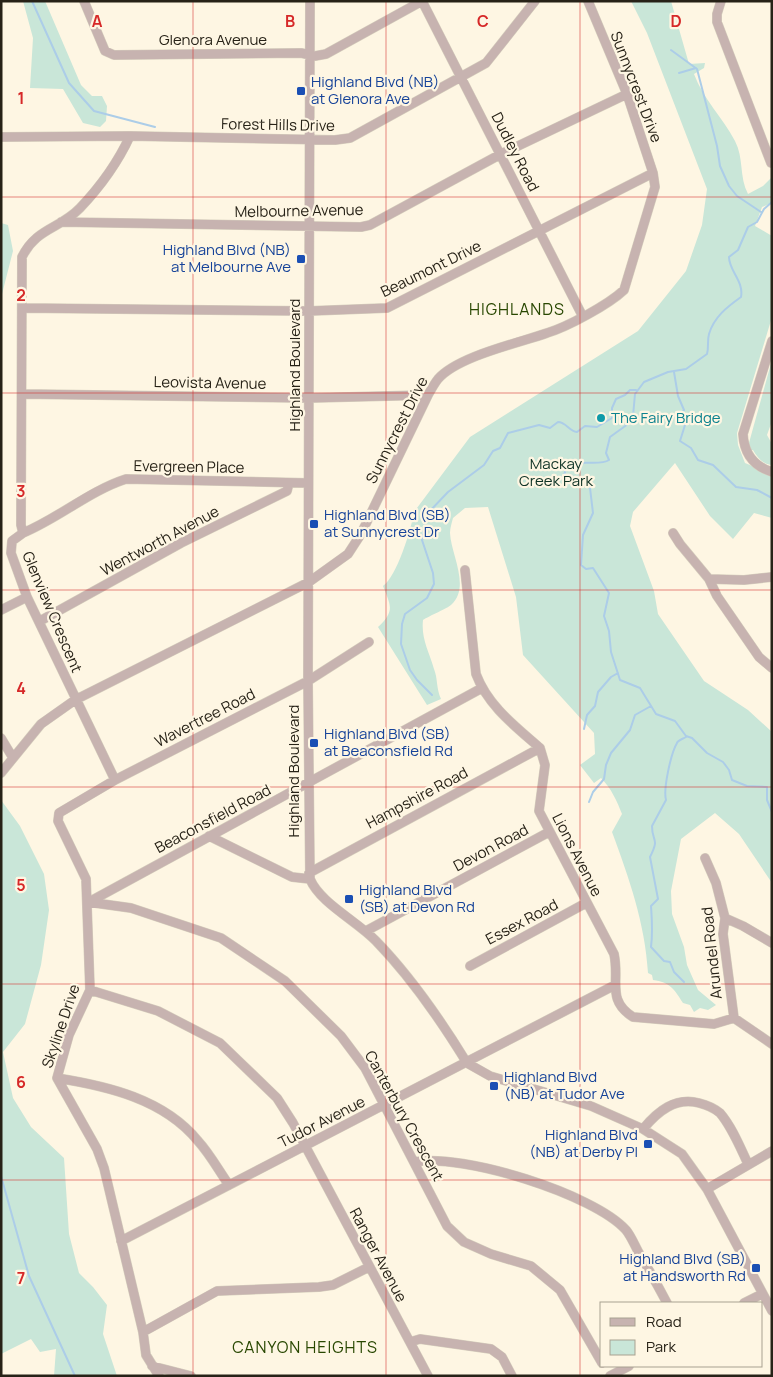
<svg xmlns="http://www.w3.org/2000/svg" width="773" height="1377" font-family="Manrope,sans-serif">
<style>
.green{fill:#c9e6d8}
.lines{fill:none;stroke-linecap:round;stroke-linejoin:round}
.stream{stroke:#accde8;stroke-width:2}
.minor-casing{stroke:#d7d0be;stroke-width:10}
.minor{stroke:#c7b3b0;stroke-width:9}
.grid{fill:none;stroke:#d62828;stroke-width:1;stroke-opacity:0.55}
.transit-dot{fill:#1a4fb4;stroke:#fef6e3;stroke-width:2}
.culture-dot{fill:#0f9aa8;stroke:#fef6e3;stroke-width:2}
.labels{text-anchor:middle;stroke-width:4.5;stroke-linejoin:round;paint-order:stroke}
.street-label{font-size:15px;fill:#272217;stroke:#fef6e3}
.transit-label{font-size:15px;fill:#164399;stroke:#fef6e3;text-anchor:start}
.culture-label{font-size:15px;fill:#0d838f;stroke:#fef6e3;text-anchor:start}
.park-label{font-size:15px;fill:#0e3225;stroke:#fef6e3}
.neighbourhood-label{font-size:16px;letter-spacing:1px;fill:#284700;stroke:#fef6e3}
.grid-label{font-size:16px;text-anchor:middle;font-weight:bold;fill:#d62828;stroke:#fef6e3;stroke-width:4.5;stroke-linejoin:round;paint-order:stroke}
</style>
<rect width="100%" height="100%" fill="#fef6e3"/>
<path class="green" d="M23,1H45L81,85L92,96H102L107,106L106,121L100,127L83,123L63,89L30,88L33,38Z
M631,1H671L689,64L705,63L704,68L694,74C703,99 723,118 735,141C744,158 739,177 748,194L763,186L772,177V203L762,207L755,226L772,236V317L737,433L738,445L745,463L772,474V518L754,513L733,539L710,516L675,463L633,512L630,526L654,591L658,614L704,681L748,710L772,732V883L739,834L715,813L681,839L671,891L672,914L684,947L687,965L698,990L716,1005L708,1010L700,1008L694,1012L690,1005L683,1003C674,989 670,982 653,980L652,975L648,973C645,923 629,878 612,832L622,814C617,801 611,788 601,778L594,783L580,765L595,754L594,733L523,655L516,597L488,507L465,508L453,518C452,522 450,528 450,533C451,555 471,587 451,605C448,608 429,616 423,620C421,639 429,651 434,669C438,679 436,688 441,699L427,705L378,627C395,611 391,606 383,586C397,576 411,530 414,512L470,437L638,331L686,271L702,225L707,189L647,33Z
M1,223L8,225L13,251L1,298Z
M772,360V421L767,435L772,444V465C762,464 758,458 753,450H747Z
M1,800L20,826L44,874L49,910L41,965L25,1024L3,1052L13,1098L31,1127L64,1158L69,1234L79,1273L93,1287L107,1305L103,1334L117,1376H54L56,1349L40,1352L31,1339L1,1354Z"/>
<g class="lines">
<path class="stream" d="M32,1L69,83L94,111L155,127
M671,50L697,69L717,146L720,166L729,186L737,196L761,212
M679,73L696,68
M772,202L764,209L757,222L748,227L738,250L729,257C729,271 744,281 741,297C727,307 714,317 709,334C707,341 709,347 707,354L686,369L668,372L644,382L635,394L633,416L628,424L610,437L606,453L609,460C597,468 569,454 564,475L570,482L584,484L590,488L593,513L583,535L581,565L586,569L593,568L609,593L604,616L609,631L611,652L620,680L640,688L656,714L675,721L686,736L692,738L707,753L723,762L729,770L732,780L747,786L767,787V800L772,812
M674,372L678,396L684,410L679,419L685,425L680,441L691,448L698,460L713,465L736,487L757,490L772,498
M432,695L417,680L410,670L401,644L402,624L405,614L427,598L434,584L433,573L422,540L427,514L448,492L484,465L493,451L500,448L508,433L539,425L550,428L558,422C566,422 569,431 577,432L585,426L597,427L612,418V408L616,399L625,395L630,390H636
M584,729L587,715L595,706L598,692L611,677L618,673
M589,802L593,792L604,779L606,765L611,753L630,730L635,715L651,706
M684,982L674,972L670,962L664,961L651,947C653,932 652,921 651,906L658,899L650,857C660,837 652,843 652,826L666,800C663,789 671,753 677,743C678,740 683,739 686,737
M1,1176L29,1276L75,1376"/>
<defs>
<path id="minor" d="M84,1L105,51L114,55L301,53L315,56L326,54L422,1
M310,1L308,681L310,879C320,903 357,921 376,941C412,978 440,1019 467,1063L490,1076L591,1106L643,1129L682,1154L707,1189L772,1311
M422,1L582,315
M721,1L717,14V22L771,163
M1,137L130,136L335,140L350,138L486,63L535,1
M61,222L361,227L370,225L501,154L627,94
M22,308L309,311L387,308L653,173
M772,341L743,434C744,453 753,466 772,472
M22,394L309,398L428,395
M23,533C59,518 89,491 126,479L308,483
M673,533L680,544L709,579L717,596L759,657L772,668
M465,570L476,674C488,706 515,726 540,748L545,765L539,811L614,954C620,981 606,1000 633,1017L714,1024L734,1018L772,1044
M709,579L744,580L772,577
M1,610L27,597
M40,621L181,543L287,491L289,483
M1,738L13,758
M1,773L41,724L75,700L309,582L348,554L361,534L428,395C431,390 434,384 438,379C458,356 519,343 547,333C567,327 608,305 624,290L655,187L653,173L627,94L588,1
M115,780L27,597L11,553L12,541L23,533L21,525L22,257C36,228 60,229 80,208C99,188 118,162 130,136
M209,836L292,877L310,879
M705,858L716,883L725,918L723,934L734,1018
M309,873L540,748
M88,902L131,908L221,938L285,981L341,1036L365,1068L447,1226L464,1242L491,1254L531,1266L560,1290L602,1363
M89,902L482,688
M725,918L743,926L772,943
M366,931L549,832
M470,966L586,903
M90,990L158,1011L220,1043L277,1098L293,1123L428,1376
M57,1078C107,1086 164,1099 198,1141C210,1154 219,1171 229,1185
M643,1129C658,1111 675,1097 699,1103C707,1105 714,1108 720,1113C732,1127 740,1147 748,1164
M415,1162C462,1153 594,1194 626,1230C631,1236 635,1246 639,1253C649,1270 658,1286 667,1303
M707,1189L772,1151
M121,1241L615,985
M744,1303L762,1294
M143,1332L217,1291L319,1287L333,1285L369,1267
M410,1342L420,1339L491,1349L502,1357L512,1376
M152,1366L191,1376
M159,1376L146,1355L143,1332L104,1168L97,1149L57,1078L69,1035L90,990L86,879L58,821L59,813L115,780L308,681L369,642
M610,1376L629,1366"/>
</defs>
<use href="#minor" class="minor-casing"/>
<use href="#minor" class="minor"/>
</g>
<path class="grid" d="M193,1V1376M386,1V1376M580,1V1376M1,197H772M1,393H772M1,590H772M1,787H772M1,984H772M1,1180H772"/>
<g class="transit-dot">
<rect x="296" y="86" width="10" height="10" rx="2.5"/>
<rect x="296" y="254" width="10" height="10" rx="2.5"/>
<rect x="309" y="519" width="10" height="10" rx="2.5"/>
<rect x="309" y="738" width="10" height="10" rx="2.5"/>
<rect x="344" y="894" width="10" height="10" rx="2.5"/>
<rect x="489" y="1081" width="10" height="10" rx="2.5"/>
<rect x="643" y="1139" width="10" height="10" rx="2.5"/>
<rect x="751" y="1263" width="10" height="10" rx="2.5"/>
</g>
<circle class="culture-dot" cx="601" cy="418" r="5"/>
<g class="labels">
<g class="street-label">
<text x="213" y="45">Glenora Avenue</text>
<text transform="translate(636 87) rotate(69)" y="5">Sunnycrest Drive</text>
<text transform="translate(278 125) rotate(1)" y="5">Forest Hills Drive</text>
<text transform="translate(515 152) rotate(63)" y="5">Dudley Road</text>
<text transform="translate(299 211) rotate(-1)" y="5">Melbourne Avenue</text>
<text transform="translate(431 269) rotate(-26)" y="5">Beaumont Drive</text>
<text transform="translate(295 365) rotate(-90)" y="5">Highland Boulevard</text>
<text transform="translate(210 383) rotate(1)" y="5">Leovista Avenue</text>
<text transform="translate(397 430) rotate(-63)" y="5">Sunnycrest Drive</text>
<text transform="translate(189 467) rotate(1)" y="5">Evergreen Place</text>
<text transform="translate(160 541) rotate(-28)" y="5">Wentworth Avenue</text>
<text transform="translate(52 612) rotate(67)" y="5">Glenview Crescent</text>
<text transform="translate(205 718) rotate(-27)" y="5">Wavertree Road</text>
<text transform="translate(294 771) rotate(-90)" y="5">Highland Boulevard</text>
<text transform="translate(417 798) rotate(-28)" y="5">Hampshire Road</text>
<text transform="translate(213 819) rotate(-28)" y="5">Beaconsfield Road</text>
<text transform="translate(491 848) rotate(-28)" y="5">Devon Road</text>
<text transform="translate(577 855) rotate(63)" y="5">Lions Avenue</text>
<text transform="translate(522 922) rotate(-28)" y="5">Essex Road</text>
<text transform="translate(712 953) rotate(-96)" y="5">Arundel Road</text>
<text transform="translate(61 1026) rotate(-71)" y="5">Skyline Drive</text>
<text transform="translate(404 1116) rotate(61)" y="5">Canterbury Crescent</text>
<text transform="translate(322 1122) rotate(-27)" y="5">Tudor Avenue</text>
<text transform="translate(378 1255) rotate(62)" y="5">Ranger Avenue</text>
</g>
<g class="transit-label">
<text x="311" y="87">Highland Blvd (NB)<tspan x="311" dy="17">at Glenora Ave</tspan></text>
<text x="291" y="255" text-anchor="end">Highland Blvd (NB)<tspan x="291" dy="17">at Melbourne Ave</tspan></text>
<text x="324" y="520">Highland Blvd (SB)<tspan x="324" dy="17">at Sunnycrest Dr</tspan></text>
<text x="324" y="739">Highland Blvd (SB)<tspan x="324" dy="17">at Beaconsfield Rd</tspan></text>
<text x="359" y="895">Highland Blvd<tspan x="359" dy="17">(SB) at Devon Rd</tspan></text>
<text x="504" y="1082">Highland Blvd<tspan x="504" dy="17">(NB) at Tudor Ave</tspan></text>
<text x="638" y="1140" text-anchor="end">Highland Blvd<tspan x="638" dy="17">(NB) at Derby Pl</tspan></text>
<text x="746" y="1264" text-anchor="end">Highland Blvd (SB)<tspan x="746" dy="17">at Handsworth Rd</tspan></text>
</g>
<g class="culture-label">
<text x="611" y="423">The Fairy Bridge</text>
</g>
<g class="park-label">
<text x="556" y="469">Mackay<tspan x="556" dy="17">Creek Park</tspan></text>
</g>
<g class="neighbourhood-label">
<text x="517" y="315">HIGHLANDS</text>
<text x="305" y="1353">CANYON HEIGHTS</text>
</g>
</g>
<g class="grid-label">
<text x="97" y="27">A</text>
<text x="290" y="27">B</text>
<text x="483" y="27">C</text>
<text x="676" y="27">D</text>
<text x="21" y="104">1</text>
<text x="21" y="301">2</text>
<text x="21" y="497">3</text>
<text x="21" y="694">4</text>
<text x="21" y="891">5</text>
<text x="21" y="1088">6</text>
<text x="21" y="1284">7</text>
</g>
<rect width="773" height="1377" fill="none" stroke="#272217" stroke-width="5"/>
<rect x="600" y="1302" width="162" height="65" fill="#fef6e3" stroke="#a8a191"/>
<rect x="610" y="1318" width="25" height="8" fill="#c7b3b0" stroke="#a8a191"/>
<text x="646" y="1327" font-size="15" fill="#272217">Road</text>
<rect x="610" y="1340" width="25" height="15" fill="#c9e6d8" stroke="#a8a191"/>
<text x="646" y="1352" font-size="15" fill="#272217">Park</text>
</svg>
